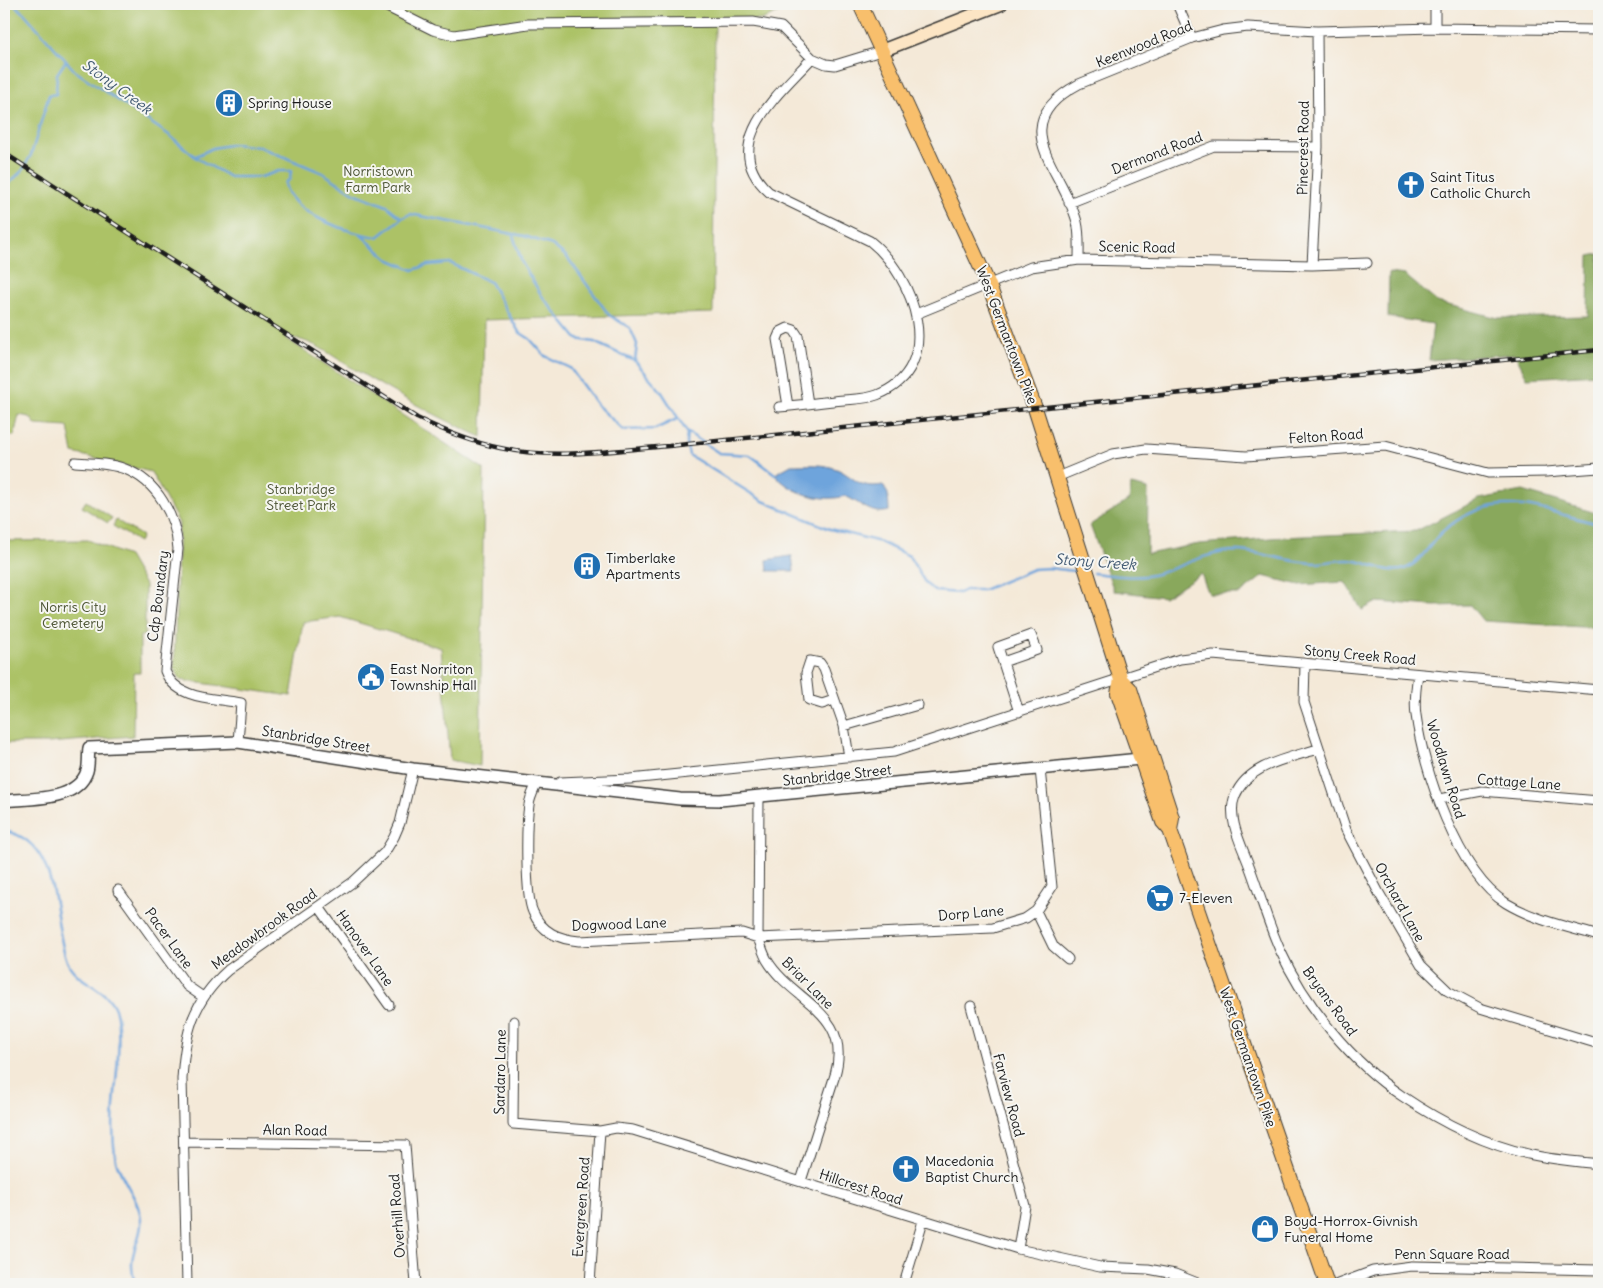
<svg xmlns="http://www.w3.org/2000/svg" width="1603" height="1288" font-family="Delius,sans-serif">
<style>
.green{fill:#acc266;stroke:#646f41}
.forest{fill:#89a85b;stroke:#52623c}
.water{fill:#6ea4dc;stroke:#45607c}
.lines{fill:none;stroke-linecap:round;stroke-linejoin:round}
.stream{stroke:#6ea4dc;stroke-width:2.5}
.minor-casing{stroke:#3c3b38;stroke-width:11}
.tertiary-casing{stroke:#3c3b38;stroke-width:14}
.secondary-casing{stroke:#3c3b38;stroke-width:15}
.primary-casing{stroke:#3c3b38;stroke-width:16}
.minor{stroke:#fff;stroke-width:9}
.tertiary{stroke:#fff;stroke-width:11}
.secondary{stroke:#fce5c4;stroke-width:12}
.primary{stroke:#f8bf6c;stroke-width:14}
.rail-casing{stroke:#1c1c1c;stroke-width:4.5}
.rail{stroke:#f6f6f2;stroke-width:2.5;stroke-dasharray:8;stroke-linecap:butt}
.labels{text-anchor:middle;stroke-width:4;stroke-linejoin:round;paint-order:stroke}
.street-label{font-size:14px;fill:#1c1c1c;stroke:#f6f6f2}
.poi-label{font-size:14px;fill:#1c1c1c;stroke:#f6f6f2;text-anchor:start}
.park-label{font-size:14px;fill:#4e5636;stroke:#f6f6f2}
.water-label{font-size:15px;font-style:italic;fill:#415972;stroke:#f6f6f2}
</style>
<rect width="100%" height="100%" fill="#f6f6f2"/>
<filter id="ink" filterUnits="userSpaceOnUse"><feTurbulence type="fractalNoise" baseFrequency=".02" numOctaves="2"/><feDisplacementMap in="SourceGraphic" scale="10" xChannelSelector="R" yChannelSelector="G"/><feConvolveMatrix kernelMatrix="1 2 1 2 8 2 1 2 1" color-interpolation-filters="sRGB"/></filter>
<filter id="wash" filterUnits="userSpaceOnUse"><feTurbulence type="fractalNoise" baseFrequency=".0096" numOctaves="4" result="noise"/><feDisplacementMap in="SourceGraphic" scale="20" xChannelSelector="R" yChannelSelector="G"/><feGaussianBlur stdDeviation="1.12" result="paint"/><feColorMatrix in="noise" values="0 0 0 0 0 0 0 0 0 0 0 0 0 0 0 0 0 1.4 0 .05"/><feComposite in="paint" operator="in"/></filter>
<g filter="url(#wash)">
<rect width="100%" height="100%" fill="#f4e9d8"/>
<path class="green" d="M4,4H801L761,20H715L713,313L484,320L482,437C439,418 399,396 359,372C332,357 315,339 284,337L484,469L480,766L450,760L441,648L340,617L303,622L291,696L180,680L174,669L179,523L151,472L73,453L68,427L36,425L30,417L19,415L14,436L4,434Z
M86,501L112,518L108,523L82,507Z
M116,520L142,536L139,542L113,526Z
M88,540L128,556L145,585V635L140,636V673H134L133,736L48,743H4V541Z"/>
<path class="forest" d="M1599,254V374L1527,378L1515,354L1429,360L1433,324L1388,317L1389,273L1405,275L1437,302L1498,318L1588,316L1589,256Z
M1131,485L1148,489L1147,554L1199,544L1282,537L1416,531L1479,499L1523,491L1599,514V628L1483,621L1470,605L1435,606L1377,602L1362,610L1345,582L1299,585L1263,576L1240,594H1209L1201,574L1164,597L1114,591L1090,525L1129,500Z"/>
<path class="water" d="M791,465C806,465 825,463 839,470C857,479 859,489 883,485L888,494L889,511C871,516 861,503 845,496C823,503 789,493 775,474Z
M790,556H792L794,571H768L767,560Z"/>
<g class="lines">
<path class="stream" d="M13,4L24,13L75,71L169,135L198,159L230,177H261L279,171H291L290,179L285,183C289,214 351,234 378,237L402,218L410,214L524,236L552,245L567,257L609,315L630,328L637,344L635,361L661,391L687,432L686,443L689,455L763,501L830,529L880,542L909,556L926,584L935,591L959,593L965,590H983L1033,569L1049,568L1082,572
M196,156L213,148L234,144L260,147L323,173L354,193L387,206L402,218
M4,188L22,171L31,155L49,95L56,94L57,74L65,62
M360,234L388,259L413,270L428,265L450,263L490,282L519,332L530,339L545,356L570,368L597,405L623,430L655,429L677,419
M513,235L522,263L542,296L577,339L594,342L635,361
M687,432L719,453L750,455L775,474
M1093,573C1115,575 1138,580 1160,573C1185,565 1210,551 1237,551C1264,552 1289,563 1315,563C1327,563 1338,559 1349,560C1367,561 1384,573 1401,570C1420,566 1429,544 1442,532C1495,485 1541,511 1599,524
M4,831C62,841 51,920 67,961C77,985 112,987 117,1016C123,1063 108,1109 115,1155C118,1179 143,1201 141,1225C140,1239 131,1252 132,1266C132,1272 134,1278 135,1284"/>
</g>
</g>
<g filter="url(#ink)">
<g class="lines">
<defs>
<path id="minor" d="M381,4L433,30L454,35L528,24L753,22L781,27L812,58L826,64L835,65L881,51
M1177,4L1192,38
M1435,28V4
M1069,203L1214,146L1318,147
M1079,260C1079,247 1080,234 1077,222C1063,168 1002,125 1079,84L1192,38L1223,30L1248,27L1317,31L1435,28L1599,30
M1312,265L1318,147L1317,31
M916,314L1031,267L1079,260L1312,265L1367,263
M788,406L777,339L780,332L788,328L794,330L798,336L808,404
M779,407C801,405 822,402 844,400C855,399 867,399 877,395C948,367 914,276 870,241L769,192C716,145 779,94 812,58
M75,462C91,463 109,463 125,469C157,481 176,516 178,549L165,671C176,700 214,698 241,703L238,742
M1057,477L1113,454L1146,449L1246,456L1385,446L1488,473L1546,472L1599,468
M1003,662L1037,650L1031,635L998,647L1019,712
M1305,664L1304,702L1346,830L1379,893L1421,965L1448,991L1480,1008L1599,1044
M1418,674C1416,687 1414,702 1416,715C1423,769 1458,874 1506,903C1534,920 1568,927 1599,936
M834,700L822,704L809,700L806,673L810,661L820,663L824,669L844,726L849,757
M844,726L918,705
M1318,749C1290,758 1248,764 1235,796C1226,818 1243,848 1250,868C1260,895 1268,923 1280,950C1305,1005 1351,1062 1402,1096C1439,1121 1484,1144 1528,1154C1551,1160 1576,1161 1599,1164
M560,782L630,779L894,752L1180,659L1213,655L1599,690
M542,783H537C534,790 530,797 529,805C526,824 525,895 533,912C542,933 559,939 579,941L742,933L758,938L993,928L1026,918L1036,911L1052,887L1040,769
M759,798L758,938C761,945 763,953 767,960C792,1002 853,1012 835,1075L801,1181
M1439,799L1482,791L1599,801
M118,890L187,986L203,997
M319,907L389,1005
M1036,911L1053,946L1068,959
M971,1006L1025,1206L1018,1249
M514,1021L513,1124L600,1131L616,1128L633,1130L1018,1249L1100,1267L1148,1269L1175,1274L1200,1284
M184,1142L405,1145L416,1284
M187,1284L182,1079C185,1033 192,1002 228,970L353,882L385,852L394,837L400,823L413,769
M590,1284L600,1131
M904,1284L923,1221
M1338,1284L1373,1271L1412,1266L1599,1270"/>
<path id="tertiary" d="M4,801C29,798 77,802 87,771C89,765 88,755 89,748L238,742L413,769L680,799L720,800L1140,759"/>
<path id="secondary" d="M881,51L1001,4"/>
<path id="primary" d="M860,4L988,283L1035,408L1121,680L1130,689L1172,818L1170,830
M1121,680L1118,693L1163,822L1170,830L1327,1284"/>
</defs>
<use href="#minor" class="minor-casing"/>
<use href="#tertiary" class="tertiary-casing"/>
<use href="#secondary" class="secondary-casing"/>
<use href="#primary" class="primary-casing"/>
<use href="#minor" class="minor"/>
<use href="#tertiary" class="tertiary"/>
<use href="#secondary" class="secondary"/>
<use href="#primary" class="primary"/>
<defs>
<path id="rail" d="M4,153L417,418C444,431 471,442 500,448C555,460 614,450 669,446L1599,350"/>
</defs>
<use href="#rail" class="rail-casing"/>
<use href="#rail" class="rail"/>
</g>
</g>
<defs>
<symbol id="building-disc" viewBox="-11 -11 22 22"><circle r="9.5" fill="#1f6fb2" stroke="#f6f6f2"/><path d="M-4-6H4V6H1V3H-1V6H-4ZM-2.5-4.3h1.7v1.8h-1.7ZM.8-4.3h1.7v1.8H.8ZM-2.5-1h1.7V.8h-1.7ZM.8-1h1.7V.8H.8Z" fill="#fff"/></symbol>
<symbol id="church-disc" viewBox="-11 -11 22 22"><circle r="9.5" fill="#1f6fb2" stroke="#f6f6f2"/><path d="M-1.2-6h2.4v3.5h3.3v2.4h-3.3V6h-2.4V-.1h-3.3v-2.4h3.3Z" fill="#fff"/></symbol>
<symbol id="civic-disc" viewBox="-11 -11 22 22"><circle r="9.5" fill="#1f6fb2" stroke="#f6f6f2"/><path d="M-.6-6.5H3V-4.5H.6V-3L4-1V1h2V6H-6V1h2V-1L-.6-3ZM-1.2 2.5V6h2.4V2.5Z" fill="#fff"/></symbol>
<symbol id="supermarket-disc" viewBox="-11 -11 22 22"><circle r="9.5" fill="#1f6fb2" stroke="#f6f6f2"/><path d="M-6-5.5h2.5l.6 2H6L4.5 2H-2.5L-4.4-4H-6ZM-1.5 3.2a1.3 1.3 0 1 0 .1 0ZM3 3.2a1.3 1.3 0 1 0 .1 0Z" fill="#fff"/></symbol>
<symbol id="shop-disc" viewBox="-11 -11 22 22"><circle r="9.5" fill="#1f6fb2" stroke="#f6f6f2"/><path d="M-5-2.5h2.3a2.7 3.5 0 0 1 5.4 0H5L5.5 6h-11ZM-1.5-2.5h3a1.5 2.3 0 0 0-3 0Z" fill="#fff"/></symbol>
</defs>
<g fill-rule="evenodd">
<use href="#building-disc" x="213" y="87" width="32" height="32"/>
<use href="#church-disc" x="1395" y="169" width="32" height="32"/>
<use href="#building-disc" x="571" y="550" width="32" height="32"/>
<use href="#civic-disc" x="355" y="661" width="32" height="32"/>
<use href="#supermarket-disc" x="1144" y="882" width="32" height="32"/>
<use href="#church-disc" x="890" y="1153" width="32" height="32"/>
<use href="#shop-disc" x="1249" y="1213" width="32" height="32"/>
</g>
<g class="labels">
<g class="street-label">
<text transform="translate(1144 44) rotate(-22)" y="5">Keenwood Road</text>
<text transform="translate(1303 148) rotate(-89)" y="5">Pinecrest Road</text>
<text transform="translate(1157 153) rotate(-21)" y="5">Dermond Road</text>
<text transform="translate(1137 247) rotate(1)" y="5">Scenic Road</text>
<text transform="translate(1007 335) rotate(69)" y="5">West Germantown Pike</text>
<text transform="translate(1326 436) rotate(-4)" y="5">Felton Road</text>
<text transform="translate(158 596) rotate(-83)" y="5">Cdp Boundary</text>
<text transform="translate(1360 655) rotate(5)" y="5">Stony Creek Road</text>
<text transform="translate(316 739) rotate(9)" y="5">Stanbridge Street</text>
<text transform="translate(1446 769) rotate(73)" y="5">Woodlawn Road</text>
<text transform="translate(837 775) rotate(-6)" y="5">Stanbridge Street</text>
<text transform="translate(1519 782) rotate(4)" y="5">Cottage Lane</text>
<text transform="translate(1400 902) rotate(61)" y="5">Orchard Lane</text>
<text transform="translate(971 913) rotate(-5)" y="5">Dorp Lane</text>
<text transform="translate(619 924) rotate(-2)" y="5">Dogwood Lane</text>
<text transform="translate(264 929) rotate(-36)" y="5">Meadowbrook Road</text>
<text transform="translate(169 938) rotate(54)" y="5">Pacer Lane</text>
<text transform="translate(365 948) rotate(55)" y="5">Hanover Lane</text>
<text transform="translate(808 983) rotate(45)" y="5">Briar Lane</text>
<text transform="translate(1330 1001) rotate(54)" y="5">Bryans Road</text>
<text transform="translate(1248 1057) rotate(71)" y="5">West Germantown Pike</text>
<text transform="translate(500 1072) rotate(-89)" y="5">Sardaro Lane</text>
<text transform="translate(1009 1095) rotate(75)" y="5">Farview Road</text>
<text transform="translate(295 1130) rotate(1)" y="5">Alan Road</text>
<text transform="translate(861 1187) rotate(18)" y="5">Hillcrest Road</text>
<text transform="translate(581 1207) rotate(-86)" y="5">Evergreen Road</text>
<text transform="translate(397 1216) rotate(-94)" y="5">Overhill Road</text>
<text x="1452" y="1259">Penn Square Road</text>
</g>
<g class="poi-label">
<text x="248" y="108">Spring House</text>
<text x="1430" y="182">Saint Titus<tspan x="1430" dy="16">Catholic Church</tspan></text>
<text x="606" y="563">Timberlake<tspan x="606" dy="16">Apartments</tspan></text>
<text x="390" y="674">East Norriton<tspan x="390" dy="16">Township Hall</tspan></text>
<text x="1179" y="903">7-Eleven</text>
<text x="925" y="1166">Macedonia<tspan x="925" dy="16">Baptist Church</tspan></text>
<text x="1284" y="1226">Boyd-Horrox-Givnish<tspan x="1284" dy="16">Funeral Home</tspan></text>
</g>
<g class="park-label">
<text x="378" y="176">Norristown<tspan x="378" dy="16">Farm Park</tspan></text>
<text x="301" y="494">Stanbridge<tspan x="301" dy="16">Street Park</tspan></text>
<text x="73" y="612">Norris City<tspan x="73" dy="16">Cemetery</tspan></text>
</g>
<g class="water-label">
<text transform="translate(117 87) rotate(36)" y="5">Stony Creek</text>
<text transform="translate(1095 562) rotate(4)" y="5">Stony Creek</text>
</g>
</g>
<rect width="1603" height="1288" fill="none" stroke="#f6f6f2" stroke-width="20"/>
</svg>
